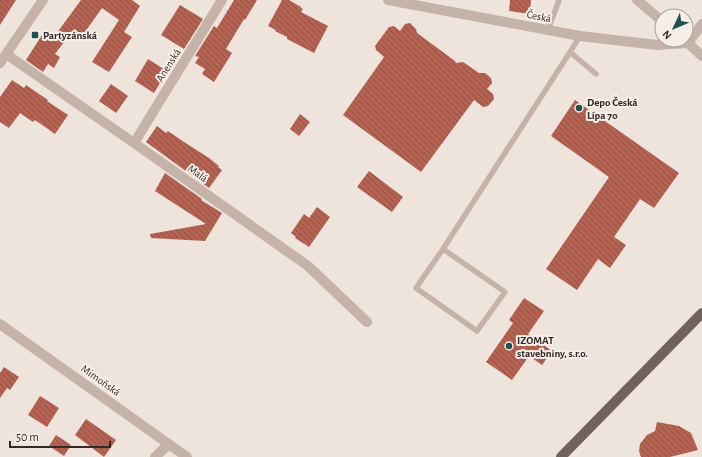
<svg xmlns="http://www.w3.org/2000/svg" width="702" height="457" font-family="'Alegreya Sans',sans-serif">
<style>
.building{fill:url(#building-back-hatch)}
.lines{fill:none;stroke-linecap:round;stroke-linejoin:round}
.service{stroke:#c5b3a9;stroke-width:5.5}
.minor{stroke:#c5b3a9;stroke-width:10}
.primary{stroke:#73615b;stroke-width:10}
.poi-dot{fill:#224f4f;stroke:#f7eee7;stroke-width:1.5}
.labels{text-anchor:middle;stroke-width:4;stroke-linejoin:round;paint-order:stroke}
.street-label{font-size:11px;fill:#332a28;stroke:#f7eee7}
.poi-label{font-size:11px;font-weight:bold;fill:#332a28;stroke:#f7eee7;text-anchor:start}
</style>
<defs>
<pattern id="building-back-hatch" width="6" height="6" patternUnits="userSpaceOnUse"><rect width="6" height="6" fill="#b76251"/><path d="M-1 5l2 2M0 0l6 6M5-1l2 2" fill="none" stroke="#955143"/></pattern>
</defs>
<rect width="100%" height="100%" fill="#eee4db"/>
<path class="building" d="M0,0H16L0,25Z
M81,0H132L140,6L124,32L132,37L109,72L92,62L119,20L102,8L80,39L71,33L55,54L60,57L54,68L48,64L43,72L26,60L42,35L51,41Z
M234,0H257L245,20L244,19L226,49L232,53L214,82L202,74L205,69L195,63L199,57L195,56L214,26L217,28Z
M282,0H289L301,7V8L303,9L301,12L328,26L314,53L287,39V37L275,31L276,30L268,26Z
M510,0H531L530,14L509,11Z
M180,5L203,19L184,49L161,35Z
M410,23L416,29L417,33L455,61L456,63L463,62L479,73H485L491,78L492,83L487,89L493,94L494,99L488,106L483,107L474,100L421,172L343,115L384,57L376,50L375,46L389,27L394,26L400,31L405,24Z
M148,59L167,71L154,93L135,81Z
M12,80L24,88L26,85L48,100L47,101L68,115L55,134L35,120L33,122L20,113L9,128L0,122V97Z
M111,84L128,96L116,113L99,101Z
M575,100L679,173L654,208L640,199L614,237L626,245L610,268L598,259L577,290L546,269L609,177L551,136Z
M300,114L310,122L299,136L290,129Z
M157,126L166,133L168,131L184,142L209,158L219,166L218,167L222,170L209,188L146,142Z
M369,171L403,197L392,212L357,187Z
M165,173L202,199L201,200L222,213L205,241L151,238L150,234L206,224L155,191Z
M317,207L330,217L309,247L295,238L296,237L291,233L304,214L309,218Z
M524,298L544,311L528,334L552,351L542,365L529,356L512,380L486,362L513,323L509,320Z
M4,367L19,377L10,390L7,388L0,398V373Z
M40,396L59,408L47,427L28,415Z
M86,419L116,440L104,457L75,435Z
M657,422L679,426L691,433L698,450L670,457H641L639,451L640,444L647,435L655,431Z
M56,435L71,445L64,456L49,446Z"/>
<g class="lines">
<path class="service" d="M548,30L559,0
M570,52L596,74
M443,249L505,292L477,331L416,288L443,249L563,63L580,36"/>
<path class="minor" d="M388,0L580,36L657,45L688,43
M637,0L662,21
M685,40L702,56
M688,43L702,24
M6,54L134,143L308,266L367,322
M0,63L43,0
M134,143L222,0
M0,324L187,457
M155,457L169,444"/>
<path class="primary" d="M561,457L702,313"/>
</g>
<g class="poi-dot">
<rect x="31" y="31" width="8" height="8" rx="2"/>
<circle cx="579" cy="108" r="4"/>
<circle cx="509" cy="346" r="4"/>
</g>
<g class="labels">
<g class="street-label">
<text transform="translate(539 16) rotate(11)" y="4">Česká</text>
<text transform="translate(168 65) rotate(-58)" y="4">Anenská</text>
<text transform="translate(198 173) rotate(35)" y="4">Malá</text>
<text transform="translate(101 380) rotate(35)" y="4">Mimoňská</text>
</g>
<g class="poi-label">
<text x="43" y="39">Partyzánská</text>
<text x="587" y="106">Depo Česká<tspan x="587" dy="13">Lípa 70</tspan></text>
<text x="517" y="344">IZOMAT<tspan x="517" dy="13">stavebniny, s.r.o.</tspan></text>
</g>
</g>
<g transform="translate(674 28) rotate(226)"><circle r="19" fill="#f7eee7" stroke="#a9a09b"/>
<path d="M0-3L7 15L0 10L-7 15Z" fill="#224f4f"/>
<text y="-6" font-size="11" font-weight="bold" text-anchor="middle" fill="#332a28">N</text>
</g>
<path d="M10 441v6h100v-6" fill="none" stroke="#332a28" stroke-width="2"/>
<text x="16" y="441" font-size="12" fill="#332a28" stroke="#f7eee7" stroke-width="3" paint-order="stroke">50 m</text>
</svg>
